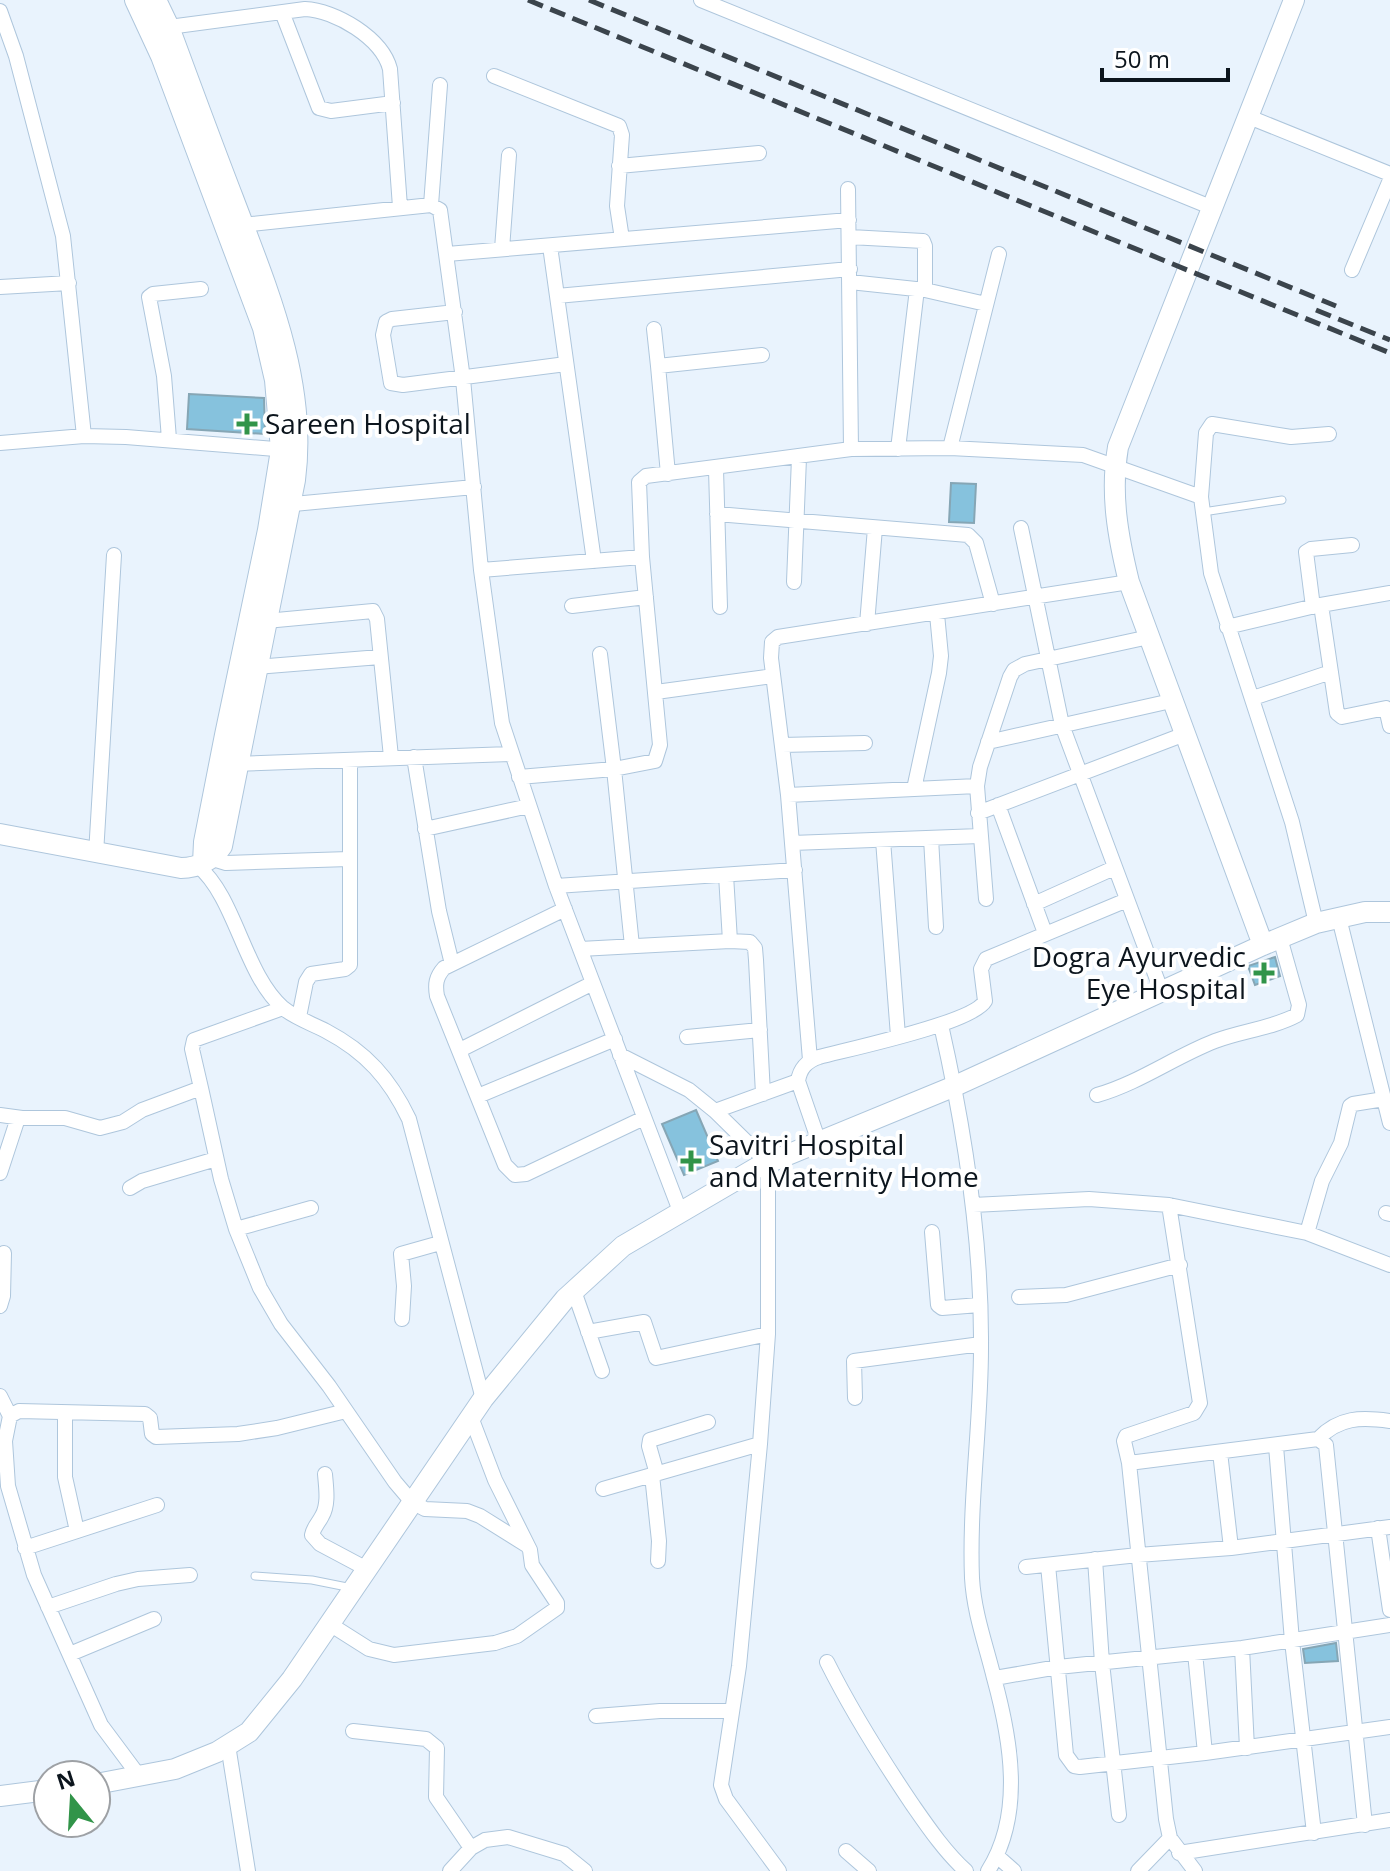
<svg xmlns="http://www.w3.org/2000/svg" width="1390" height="1871" font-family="'Open Sans',sans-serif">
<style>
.building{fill:#86c2dd;stroke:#86a6b5;stroke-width:2}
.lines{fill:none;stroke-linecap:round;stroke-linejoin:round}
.lane-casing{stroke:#aec6dc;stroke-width:9}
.street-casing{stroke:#aec6dc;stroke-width:16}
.secondary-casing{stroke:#aec6dc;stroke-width:22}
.lane{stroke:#fff;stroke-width:7}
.street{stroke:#fff;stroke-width:14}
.secondary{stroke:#fff;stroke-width:20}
.rail{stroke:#3b444c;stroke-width:5;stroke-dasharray:16 8;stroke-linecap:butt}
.poi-dot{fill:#319449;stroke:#fff;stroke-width:3}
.labels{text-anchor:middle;stroke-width:8;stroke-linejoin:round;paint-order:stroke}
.poi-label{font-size:28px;fill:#0c151d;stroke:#fff;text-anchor:start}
</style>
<rect width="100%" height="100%" fill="#e9f3fd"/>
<path class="building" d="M189,394L264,398L265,434L187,429Z
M951,483L976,484L974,523L949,522Z
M1275,957L1280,976L1255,985L1248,966Z
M696,1110L718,1161L684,1175L662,1124Z
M1336,1643L1338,1661L1305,1663L1303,1649Z"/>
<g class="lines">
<defs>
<path id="lane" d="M1203,512L1282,500
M255,1576L312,1580L352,1588"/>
<path id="street" d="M701,0L1213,208
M0,11L16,56L63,236L84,436
M282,12L319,108L331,111L393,103
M169,27L305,9C335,10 382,38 390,69L400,207
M494,76L619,126L622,135L617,206L622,239
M1249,117L1390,174
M619,166L759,153
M848,189L851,449
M431,205L440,85
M243,225L431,205L440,210L463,379L481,570L502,723L556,886L680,1211
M850,237L923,241L925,246V290
M550,246L594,561
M502,249L509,155
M447,254L849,220
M1352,270L1390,180
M850,282L925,290L986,304
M0,287L69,283
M557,296L850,269
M455,312L392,319L386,322L383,335L391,383L403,385L566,364
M654,329L658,366
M169,439L164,376L149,297L153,294L201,289
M0,443L84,436L126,437L287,450
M950,448L999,254
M898,449L917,289
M716,469L720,607
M668,474L658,366L762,355
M1201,497L1206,433L1212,424L1291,437L1329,434
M283,505L474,487
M717,514L968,535L976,543L993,604
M1021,528L1062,725L1161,990
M481,570L642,557
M794,582L799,458
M1321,605L1337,713L1342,717L1386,708L1390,726
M572,606L646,597
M1313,607L1306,552L1311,549L1352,545
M266,621L373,611L377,619L391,757
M867,624L875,528
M1227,627L1315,606L1390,593
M256,667L380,657
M656,692L773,676
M1253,698L1331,672
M988,742L1171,701
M782,745L865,743
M414,757L439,911L452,964
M232,764L511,754
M519,777L614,769L600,654
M914,789L939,673L941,656L937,614
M788,795L977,786
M998,805L1045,933
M978,813L1185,734
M425,829L529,806
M931,838L936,927
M883,840L898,1036
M792,843L980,836
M96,854L114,555
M203,856L226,863L349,859
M198,866C236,898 244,974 283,1008C295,1018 313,1024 326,1031C366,1052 390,1079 409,1119L483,1399
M726,875L730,941
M556,886L795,870
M986,899L977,786L980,767L1010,677L1014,670L1025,664L1149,637
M1034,904L1114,868
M565,909L444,968C436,977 435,984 437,996L505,1165L515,1175L526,1174L644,1118
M1339,918L1390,1123
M632,946L614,769L655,761L660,745L642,557L639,482L646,476L851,449L950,448L1083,455L1201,497L1211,573L1292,822L1316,923
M580,949L730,941L750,942L755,948L756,960L763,1094
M299,1017L306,982L311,974L345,969L350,965V760
M941,1025C965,1131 982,1239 981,1348C981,1424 969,1502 972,1578C974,1613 986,1645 994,1678C1011,1740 1024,1814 988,1871
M687,1037L760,1030
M460,1050L593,983
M620,1055L689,1090L715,1111L768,1163V1334L760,1444L739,1666L721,1785L726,1799L779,1871
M810,1060L788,795L771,658L772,642L778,637L1129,582
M798,1081L819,1142
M201,1088L221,1179L236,1229L260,1288L281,1324L329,1386L395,1482L412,1502L425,1509L467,1511L480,1516L528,1546
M1097,1095C1139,1083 1174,1057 1215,1041C1241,1031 1273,1028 1297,1015L1299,1005L1280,938
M478,1096L615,1039
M715,1111L798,1081C800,1068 807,1061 819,1057C849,1049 973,1023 985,1001L981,969L986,959L1127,900
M0,1115L22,1118H65L100,1128L123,1122L142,1110L201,1088L192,1049L194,1040L283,1008
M0,1173L18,1118
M130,1188L142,1181L216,1159
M973,1205L1089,1199L1169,1205L1307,1233L1390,1265
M1386,1213L1390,1214
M236,1229L311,1208
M932,1232L938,1305L942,1308L979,1305
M1307,1233L1322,1181L1341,1143L1350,1106L1353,1104L1384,1099
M574,1291L602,1371
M1019,1297L1066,1295L1180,1265
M0,1306L3,1296L4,1253
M402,1319L404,1286L401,1254L440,1243
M588,1332L644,1322L656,1358L768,1334
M0,1396L10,1416
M855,1398L854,1361L981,1344
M65,1414V1477L77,1531
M1318,1439C1339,1417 1361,1417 1390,1421
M1276,1446L1292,1641L1314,1833
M1220,1452L1231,1548
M1129,1463L1124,1441L1126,1436L1194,1413L1200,1403L1169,1205
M325,1474C326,1487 329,1504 322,1516C318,1524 314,1526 312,1535L320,1544L367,1569
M657,1474L649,1446L650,1440L708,1422
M652,1475L659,1541L658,1561
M603,1489L760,1444
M1378,1528L1390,1610
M25,1548L157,1505
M1095,1559L1102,1663L1119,1815
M1048,1565L1066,1755L1074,1766L1080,1767L1205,1753L1390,1727
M1026,1567L1138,1555L1231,1548L1390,1527
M48,1607L116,1584L138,1579L190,1575
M328,1623L369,1649L394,1655L495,1643L517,1636L557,1608V1603L532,1565L530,1550L495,1480L471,1417
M1242,1648L1247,1748
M1195,1653L1205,1753
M70,1654L154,1619
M827,1662C852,1712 881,1758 912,1804C928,1827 945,1852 966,1871
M995,1678L1058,1667L1242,1648L1390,1625
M596,1716L660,1711H732
M353,1731L426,1739L437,1748L436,1797L471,1848
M228,1745L248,1871
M139,1776L101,1725L34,1575L8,1486L5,1441L10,1416L19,1411L145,1414L150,1418L152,1434L156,1437L238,1434L277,1428L346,1411
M846,1851L869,1871
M1179,1853L1390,1820
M997,1856L1014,1871
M450,1871L471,1848L485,1840L508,1837L564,1854L585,1871
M1138,1871L1170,1838
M1195,1871L1170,1838L1166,1819L1129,1463L1318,1439L1326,1445L1365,1825"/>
<path id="secondary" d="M135,0L161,56L263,328L275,380L281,450L268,530L225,735L204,842L203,863
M0,834L181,868C198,868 213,860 222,846L295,480C308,382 267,288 233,198C211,141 190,84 169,27L156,0
M1263,945L1129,582C1118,537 1110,494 1118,447L1294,0
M96,1784L175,1769L217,1752L249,1732L292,1679L483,1399L565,1299L623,1246L758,1167L955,1086L1263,945L1316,923L1365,912H1390
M0,1796L48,1790"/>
</defs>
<use href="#lane" class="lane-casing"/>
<use href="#street" class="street-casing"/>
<use href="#secondary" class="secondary-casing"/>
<use href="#lane" class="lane"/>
<use href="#street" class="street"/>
<use href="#secondary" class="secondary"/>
<path class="rail" d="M528,0L1390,353
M589,0L1336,306
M1316,310L1390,340"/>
</g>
<g class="poi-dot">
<path d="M243 412h8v8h8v8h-8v8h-8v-8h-8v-8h8z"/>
<path d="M1260 961h8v8h8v8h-8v8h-8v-8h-8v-8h8z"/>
<path d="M687 1149h8v8h8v8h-8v8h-8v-8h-8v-8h8z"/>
</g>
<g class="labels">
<g class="poi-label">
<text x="265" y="434">Sareen Hospital</text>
<text x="1246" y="967" text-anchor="end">Dogra Ayurvedic<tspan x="1246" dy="32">Eye Hospital</tspan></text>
<text x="709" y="1155">Savitri Hospital<tspan x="709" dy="32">and Maternity Home</tspan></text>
</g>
</g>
<g transform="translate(72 1799) rotate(342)"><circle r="38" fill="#ffffff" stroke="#9ea1a5" stroke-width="2"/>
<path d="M0-6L14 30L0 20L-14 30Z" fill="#319449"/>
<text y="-12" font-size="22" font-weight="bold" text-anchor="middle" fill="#0c151d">N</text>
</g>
<path d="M1102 68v12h126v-12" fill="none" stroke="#0c151d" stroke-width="4"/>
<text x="1114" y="68" font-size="24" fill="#0c151d" stroke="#ffffff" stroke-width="6" paint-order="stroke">50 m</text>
</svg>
